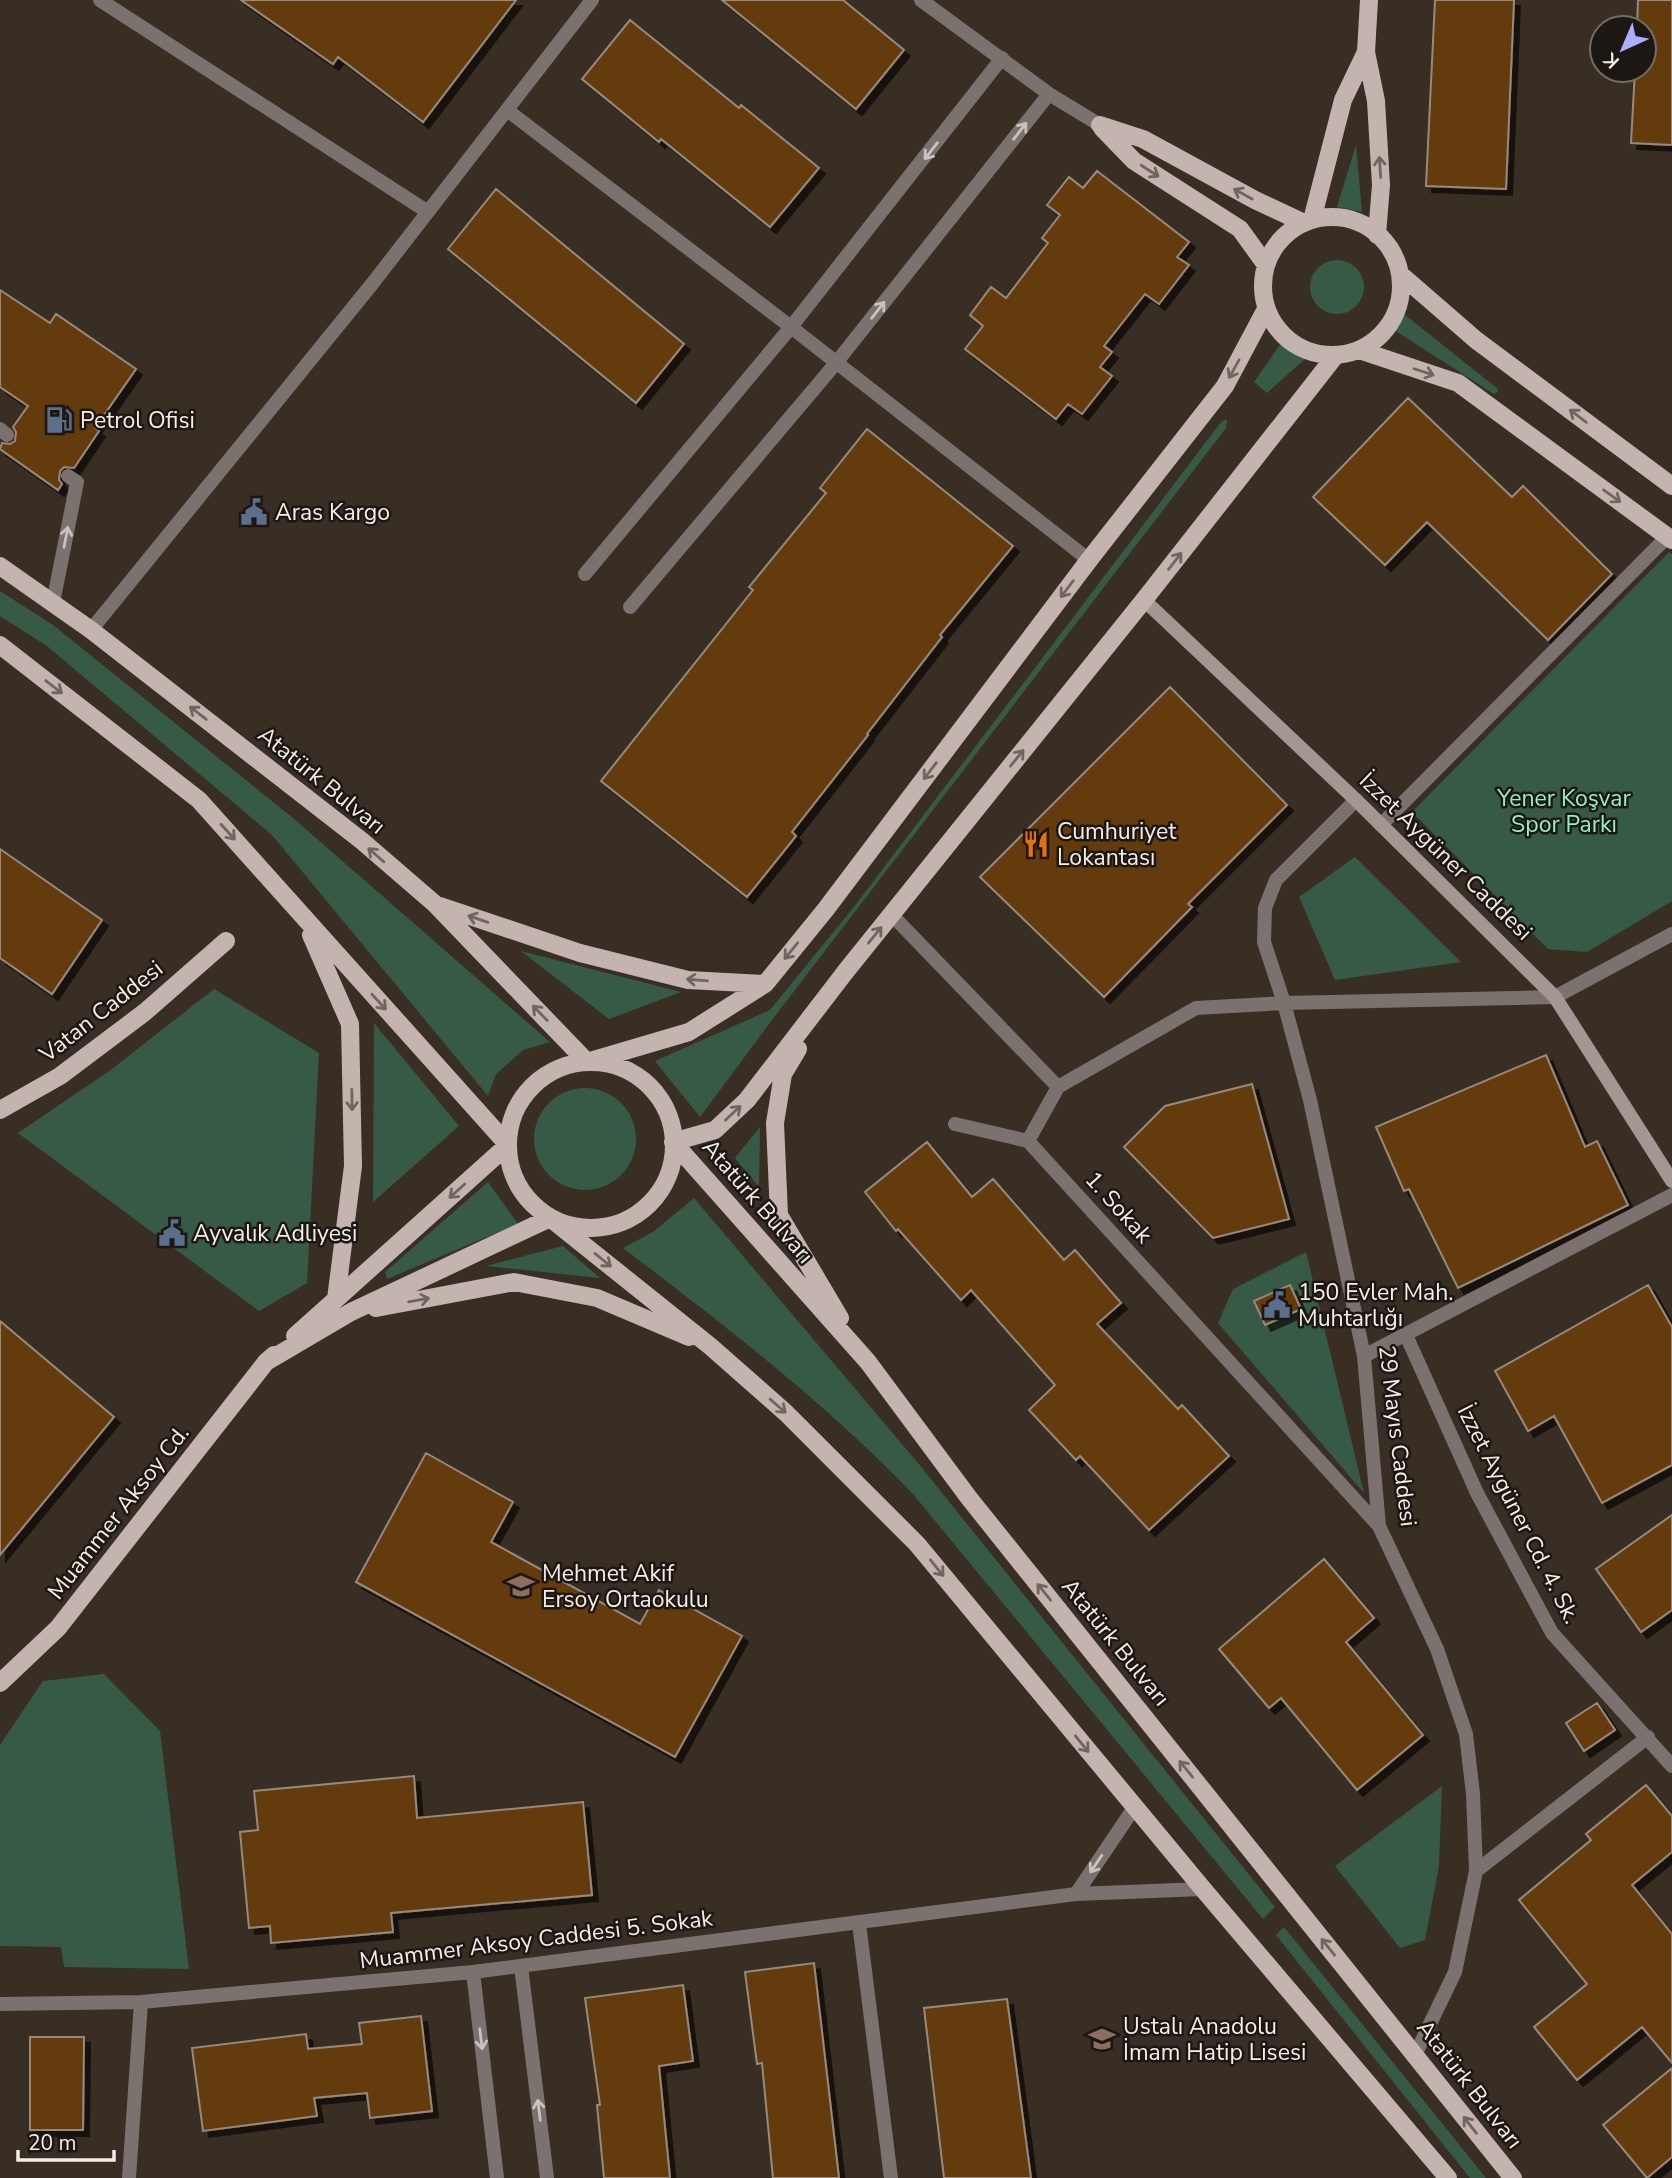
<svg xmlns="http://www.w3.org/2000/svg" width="1672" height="2178" font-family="'Nunito Sans',sans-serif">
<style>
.green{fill:#375a47}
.building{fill:#643a08;stroke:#97897d;stroke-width:2;filter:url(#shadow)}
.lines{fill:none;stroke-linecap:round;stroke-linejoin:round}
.lane{stroke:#7b7270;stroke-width:14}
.street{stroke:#7b7270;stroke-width:14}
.secondary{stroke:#a49793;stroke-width:14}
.primary{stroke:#c4b4af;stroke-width:18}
.oneway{stroke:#cac2bd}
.oneway2{stroke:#706661}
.labels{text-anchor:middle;stroke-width:5;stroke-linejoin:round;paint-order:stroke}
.poi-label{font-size:23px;fill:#f5ede6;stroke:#1d1713;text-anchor:start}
.street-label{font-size:23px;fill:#f5ede6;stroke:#1d1713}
.park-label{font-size:23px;fill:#93f1c0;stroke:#1d1713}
</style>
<defs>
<filter id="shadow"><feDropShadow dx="6" dy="6" stdDeviation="0" flood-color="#0009"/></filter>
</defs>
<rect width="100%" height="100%" fill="#392e24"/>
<path class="green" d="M1356,145L1362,212L1337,207Z
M1310 287a27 27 0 1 1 54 0a27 27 0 1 1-54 0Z
M1404,314L1498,389V392L1494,394L1394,330Z
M1284,339L1305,359L1267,393L1254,382Z
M1227,419L1226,428L775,1016L700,1117L655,1061L770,1010L857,903L1221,422Z
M1669,552L1672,554V901L1587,952L1548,949L1412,812Z
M0,591L53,625L293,818L550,1042L523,1050L496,1074L488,1096L272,835L47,646L0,616Z
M1355,857L1461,962L1335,980L1299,897Z
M521,951L681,992L609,1019Z
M214,989L319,1053L307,1283L259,1311L18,1133L112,1069Z
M374,1023L459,1126L373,1202Z
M534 1139a51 51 0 1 1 102 0a51 51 0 1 1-102 0Z
M760,1127L759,1187L735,1158Z
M488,1182L518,1224L387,1279L385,1272Z
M694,1198L918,1463L1275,1907L1263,1919L913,1494C825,1402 724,1325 623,1248L653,1232Z
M563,1246L600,1278L486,1266Z
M1306,1252L1364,1493L1218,1323L1233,1289Z
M104,1674L160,1731L189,1969L64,1967L61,1947L0,1946V1745L43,1681Z
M1442,1786L1439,1866L1425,1940L1400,1948L1335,1866Z
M1284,1927L1486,2178H1470L1276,1935Z"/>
<path class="building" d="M241,0H516L423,122L338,57L333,64Z
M722,0H843L904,50L856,109Z
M1435,0H1514L1506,189L1426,186Z
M1638,0H1672V145L1631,143L1635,70H1644V28H1637Z
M630,20L739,108L741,105L819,168L770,227L661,139L659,142L582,79Z
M1097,171L1189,242L1177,257L1189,265L1159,304L1145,294L1104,346L1112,352L1100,367L1112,376L1082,414L1068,404L1056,419L965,349L983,326L970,315L991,287L1006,298L1048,243L1042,238L1060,215L1047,205L1069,177L1083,188Z
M496,189L684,344L636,403L448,249Z
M0,290L50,323L56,314L136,369L95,428L99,431L74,468L64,467L60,471L59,480L62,484L58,490L0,449L2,443L10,444L15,441L16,432L13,427L28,406L0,387Z
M1408,398L1512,497L1523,486L1612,574L1548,640L1427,522L1385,565L1313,497Z
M867,429L1013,546L940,635L942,637L867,734L868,735L792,832L796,836L747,897L601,781L753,590L749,587L826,493L820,488Z
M1170,687L1287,805L1188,904L1192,907L1104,997L980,877Z
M0,849L102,920L52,994L0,958Z
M1546,1055L1585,1147L1597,1141L1628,1205L1458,1288L1409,1189L1404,1191L1376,1127Z
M1252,1084L1289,1219L1213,1238L1124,1147L1165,1106Z
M927,1142L972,1197L993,1179L1064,1260L1075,1250L1121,1303L1097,1324L1178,1409L1182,1405L1229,1456L1149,1530L1080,1456L1076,1460L1029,1410L1055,1385L971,1290L961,1300L898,1229L896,1231L865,1192Z
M1290,1285L1301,1309L1265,1325L1254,1301Z
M1648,1285L1672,1327V1465L1602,1503L1554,1416L1528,1431L1495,1371Z
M0,1321L114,1417L0,1555Z
M426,1453L513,1502L491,1542L640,1624L659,1590L742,1636L675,1757L356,1582Z
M1672,1515V1610L1641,1632L1596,1569Z
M1324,1559L1374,1618L1346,1642L1423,1735L1357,1790L1281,1698L1269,1708L1219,1649Z
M1597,1703L1615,1730L1584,1751L1566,1723Z
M414,1776L417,1818L583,1802L592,1895L391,1913L393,1932L271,1943L270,1926L249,1928L240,1832L258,1830L254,1791Z
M1646,1785L1672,1816V1852L1632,1885L1672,1934V2063L1642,2027L1577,2080L1534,2027L1587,1984L1519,1900L1591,1840L1586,1834Z
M814,1963L839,2178H773L762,2063L757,2064L745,1972Z
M683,1985L693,2061L659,2066L670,2178H604L597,2105H600L585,1998Z
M1007,1999L1031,2178H944L924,2008Z
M421,2016L432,2111L370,2118L367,2093L314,2098L317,2116L203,2131L192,2048L306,2034L308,2049L362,2044L359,2023Z
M30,2037H84L83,2130H30Z
M1672,2068V2157L1647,2178L1603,2125Z"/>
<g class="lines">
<path class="lane" d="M0,429L7,435
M53,603L77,482L68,476"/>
<path class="street" d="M100,0L428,212
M921,0L1049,94L1100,125
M507,110L791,327L1089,560
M585,574L791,327L1002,58
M630,607L836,363L1049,94
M91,630L372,284L592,0
M1356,800L1276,880L1265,908L1264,942L1284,1003L1310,1100L1364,1356L1379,1526L1437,1649L1466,1734L1473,1794L1476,1871L1455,1972L1415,2055
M1381,825L1668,536
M891,914L1058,1087L1028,1141L1379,1526
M1058,1087L1196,1008L1284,1003L1555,997L1672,934
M955,1124L1028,1141
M1406,1335L1477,1493L1552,1633L1672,1766
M1364,1356L1672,1195
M1134,1808L1076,1894L1203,1889
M1476,1871L1648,1737
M859,1923L891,2178
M521,1966L547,2178
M473,1972L497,2178
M0,2004L141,2002L473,1972L1076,1894
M129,2178L141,2002"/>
<path class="secondary" d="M1144,600L1356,800L1555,997L1672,1181"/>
<path class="primary" d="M1369,0L1366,52L1376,101L1381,185L1377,235
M1100,125L1143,139L1255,200L1304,223
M1102,128L1134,161L1240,229L1266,265
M1263 286a69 69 0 1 1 138 0a69 69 0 1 1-138 0Z
M1312,220L1343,100L1366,52
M1400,274L1476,340L1672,486
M1359,350L1458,383L1672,540
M1336,355L1144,600L846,971L747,1100L715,1130L673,1142L868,1362L969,1498L1513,2178
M0,566L91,630L362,841L435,904L587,1062L689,1032L765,984L826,909L1089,560L1225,386L1266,309
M0,645L199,800L508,1145L295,1336
M440,906L580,953L688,980L765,984
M311,935L350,1024L353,1166L336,1299
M798,1049L783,1074L775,1123L779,1215L840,1318
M508 1145a83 83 0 1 1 166 0a83 83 0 1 1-166 0Z
M0,1110L60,1076L145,1012L226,941
M376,1308L514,1282L597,1298L689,1337
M266,1362L351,1312L550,1218L710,1346L786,1413L917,1544L1203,1889L1448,2178
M0,1683L58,1628L266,1362L274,1355"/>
</g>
<defs><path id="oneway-shaft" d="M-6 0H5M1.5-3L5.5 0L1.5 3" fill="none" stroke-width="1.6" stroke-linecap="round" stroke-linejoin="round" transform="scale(1.75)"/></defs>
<g class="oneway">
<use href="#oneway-shaft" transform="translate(1020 131) rotate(-52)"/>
<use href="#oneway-shaft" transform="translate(931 151) rotate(128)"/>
<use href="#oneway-shaft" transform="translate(878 310) rotate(-52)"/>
<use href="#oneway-shaft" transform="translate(66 537) rotate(-79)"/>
<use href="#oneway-shaft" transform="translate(1096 1864) rotate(124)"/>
<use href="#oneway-shaft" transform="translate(481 2039) rotate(83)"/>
<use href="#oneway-shaft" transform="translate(539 2110) rotate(-97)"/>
</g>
<g class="oneway2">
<use href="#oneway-shaft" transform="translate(1380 167) rotate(-94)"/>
<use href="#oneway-shaft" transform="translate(1150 171) rotate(33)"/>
<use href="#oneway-shaft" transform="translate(1243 194) rotate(-151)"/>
<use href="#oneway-shaft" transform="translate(1234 369) rotate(119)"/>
<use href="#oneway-shaft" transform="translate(1424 372) rotate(18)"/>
<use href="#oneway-shaft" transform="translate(1578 416) rotate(-143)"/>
<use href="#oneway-shaft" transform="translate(1612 496) rotate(36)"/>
<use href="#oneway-shaft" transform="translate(1175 561) rotate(-52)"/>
<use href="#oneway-shaft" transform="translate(1067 589) rotate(127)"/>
<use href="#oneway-shaft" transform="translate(54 687) rotate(38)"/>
<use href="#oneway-shaft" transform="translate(198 713) rotate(-142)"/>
<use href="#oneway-shaft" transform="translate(1017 758) rotate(-51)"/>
<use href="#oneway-shaft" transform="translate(930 771) rotate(127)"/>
<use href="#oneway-shaft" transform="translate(228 832) rotate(48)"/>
<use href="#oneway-shaft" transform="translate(376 855) rotate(-139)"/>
<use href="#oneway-shaft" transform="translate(478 919) rotate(-161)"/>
<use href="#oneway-shaft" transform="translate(875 935) rotate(-51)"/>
<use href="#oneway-shaft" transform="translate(791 951) rotate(129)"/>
<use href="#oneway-shaft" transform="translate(697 980) rotate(-175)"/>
<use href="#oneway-shaft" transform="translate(379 1002) rotate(48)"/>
<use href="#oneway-shaft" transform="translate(540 1013) rotate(-134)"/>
<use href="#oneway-shaft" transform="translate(352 1100) rotate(89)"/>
<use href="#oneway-shaft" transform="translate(733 1113) rotate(-43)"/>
<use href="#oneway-shaft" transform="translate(457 1191) rotate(138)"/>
<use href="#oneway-shaft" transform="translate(603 1260) rotate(39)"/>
<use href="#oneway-shaft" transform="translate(419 1300) rotate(-10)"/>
<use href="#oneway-shaft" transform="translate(778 1406) rotate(41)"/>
<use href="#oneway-shaft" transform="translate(937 1568) rotate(51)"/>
<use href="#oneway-shaft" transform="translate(1044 1592) rotate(-129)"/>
<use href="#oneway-shaft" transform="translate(1082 1744) rotate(51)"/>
<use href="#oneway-shaft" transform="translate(1186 1769) rotate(-129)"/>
<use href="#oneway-shaft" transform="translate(1328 1947) rotate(-129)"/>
<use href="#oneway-shaft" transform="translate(1470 2125) rotate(-128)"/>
</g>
<defs>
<symbol id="fuel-bare" viewBox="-9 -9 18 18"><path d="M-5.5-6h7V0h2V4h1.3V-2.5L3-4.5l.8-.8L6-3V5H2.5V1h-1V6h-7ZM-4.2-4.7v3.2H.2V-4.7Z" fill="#5c6f8a" stroke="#1d1713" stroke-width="2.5" paint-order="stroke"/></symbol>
<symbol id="civic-bare" viewBox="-9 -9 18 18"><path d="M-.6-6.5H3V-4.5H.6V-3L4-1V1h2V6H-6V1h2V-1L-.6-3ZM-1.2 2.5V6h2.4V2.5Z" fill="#5c6f8a" stroke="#1d1713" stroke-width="2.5" paint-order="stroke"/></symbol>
<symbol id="restaurant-bare" viewBox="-9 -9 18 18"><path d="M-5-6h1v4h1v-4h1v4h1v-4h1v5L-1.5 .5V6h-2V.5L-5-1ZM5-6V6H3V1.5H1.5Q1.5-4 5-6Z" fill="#e8710a" stroke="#1d1713" stroke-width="2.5" paint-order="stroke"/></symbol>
<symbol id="school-bare" viewBox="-9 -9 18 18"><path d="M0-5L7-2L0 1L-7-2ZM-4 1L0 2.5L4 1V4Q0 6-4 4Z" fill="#8d6e63" stroke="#1d1713" stroke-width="2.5" paint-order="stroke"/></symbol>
</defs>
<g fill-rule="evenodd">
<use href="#fuel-bare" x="40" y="401" width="38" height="38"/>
<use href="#civic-bare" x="235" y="493" width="38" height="38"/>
<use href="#restaurant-bare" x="1017" y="825" width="38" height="38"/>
<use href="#civic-bare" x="153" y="1214" width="38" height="38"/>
<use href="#civic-bare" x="1258" y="1286" width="38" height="38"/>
<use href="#school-bare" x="502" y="1567" width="38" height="38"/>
<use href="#school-bare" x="1083" y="2020" width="38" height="38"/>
</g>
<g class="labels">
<g class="poi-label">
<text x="80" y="428">Petrol Ofisi</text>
<text x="275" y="520">Aras Kargo</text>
<text x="1057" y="839">Cumhuriyet<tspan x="1057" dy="26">Lokantası</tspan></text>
<text x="193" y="1241">Ayvalık Adliyesi</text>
<text x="1298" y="1300">150 Evler Mah.<tspan x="1298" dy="26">Muhtarlığı</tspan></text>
<text x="542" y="1581">Mehmet Akif<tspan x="542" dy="26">Ersoy Ortaokulu</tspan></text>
<text x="1123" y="2034">Ustalı Anadolu<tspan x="1123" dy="26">İmam Hatip Lisesi</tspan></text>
</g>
<g class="street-label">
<text transform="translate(322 780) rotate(39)" y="8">Atatürk Bulvarı</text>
<text transform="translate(1446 856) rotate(44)" y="8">İzzet Aygüner Caddesi</text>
<text transform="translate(101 1011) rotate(-38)" y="8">Vatan Caddesi</text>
<text transform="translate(758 1201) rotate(49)" y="8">Atatürk Bulvarı</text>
<text transform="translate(1119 1207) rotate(48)" y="8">1. Sokak</text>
<text transform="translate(1398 1436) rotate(83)" y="8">29 Mayıs Caddesi</text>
<text transform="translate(118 1512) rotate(-52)" y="8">Muammer Aksoy Cd.</text>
<text transform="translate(1519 1514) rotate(63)" y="8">İzzet Aygüner Cd. 4. Sk.</text>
<text transform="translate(1116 1642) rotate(51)" y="8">Atatürk Bulvarı</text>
<text transform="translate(536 1939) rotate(-7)" y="8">Muammer Aksoy Caddesi 5. Sokak</text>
<text transform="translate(1470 2084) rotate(52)" y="8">Atatürk Bulvarı</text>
</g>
<g class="park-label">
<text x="1564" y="806">Yener Koşvar<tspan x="1564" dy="26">Spor Parkı</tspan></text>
</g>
</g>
<g transform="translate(1623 49) rotate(224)"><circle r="33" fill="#1d1713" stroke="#736d67" stroke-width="2"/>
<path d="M0-5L12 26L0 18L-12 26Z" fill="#abaffb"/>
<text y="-10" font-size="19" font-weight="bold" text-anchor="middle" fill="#f5ede6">K</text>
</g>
<path d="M18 2150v10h96v-10" fill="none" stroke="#f5ede6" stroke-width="3.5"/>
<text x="28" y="2150" font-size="21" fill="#f5ede6" stroke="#1d1713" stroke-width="5" paint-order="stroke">20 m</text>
</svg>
